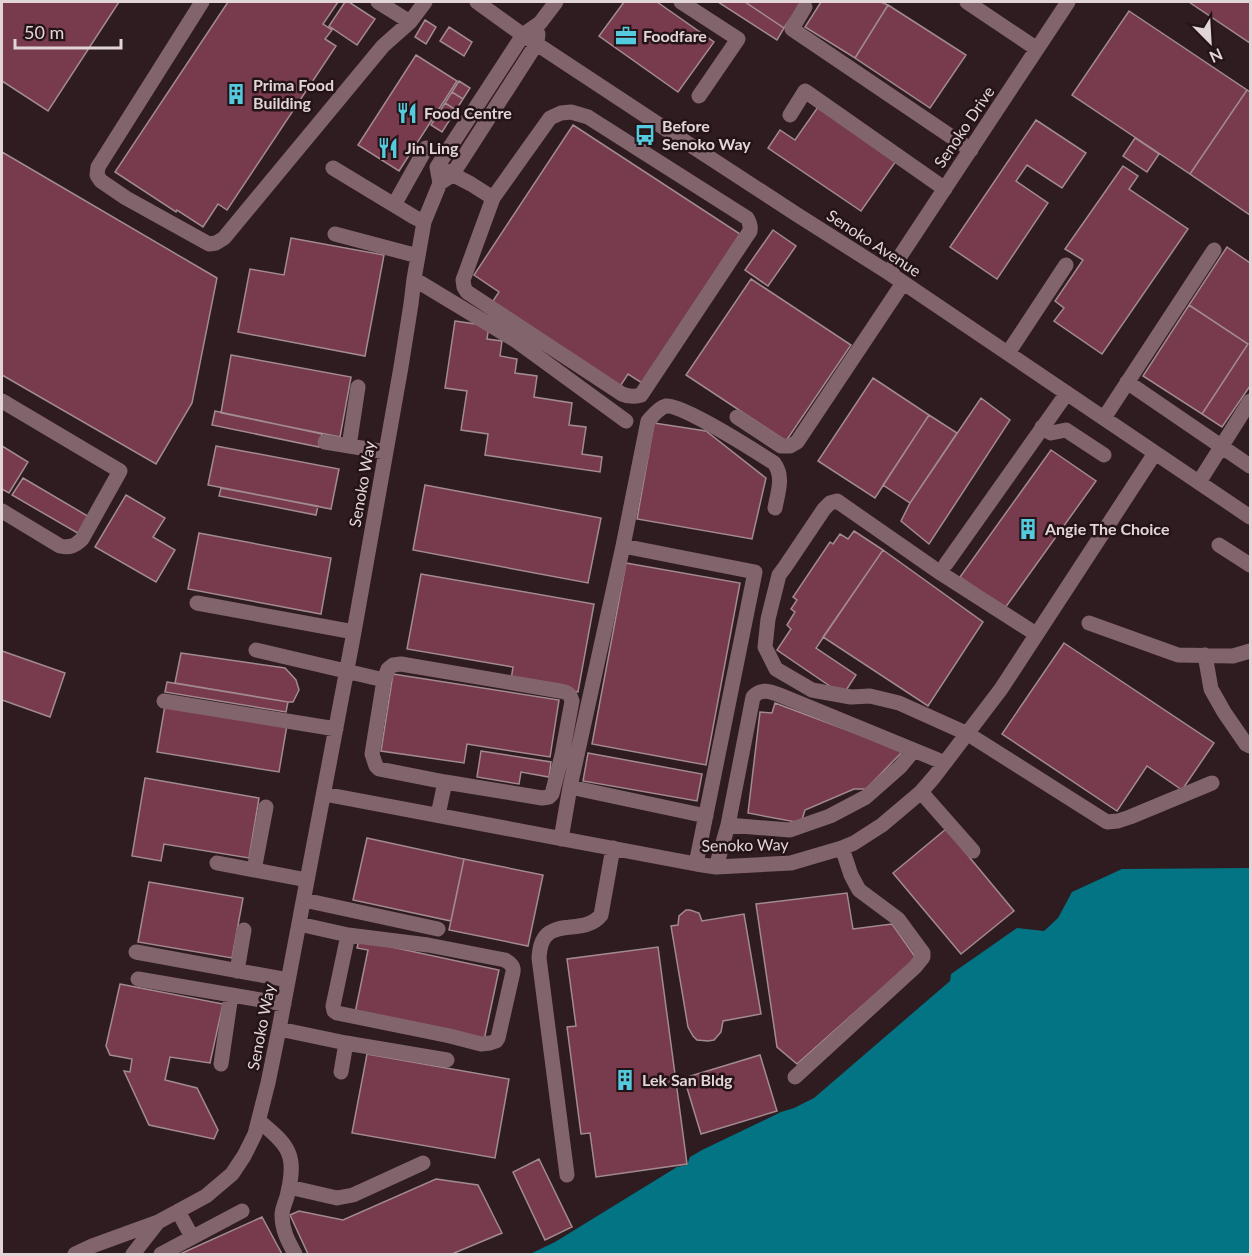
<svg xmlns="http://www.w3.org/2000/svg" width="1252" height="1256" font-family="Lato,sans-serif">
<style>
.water{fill:#027483}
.building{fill:#783a4d;stroke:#a28b90;stroke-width:1.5}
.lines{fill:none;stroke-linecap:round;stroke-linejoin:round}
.minor{stroke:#82646c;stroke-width:15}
.labels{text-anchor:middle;stroke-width:5;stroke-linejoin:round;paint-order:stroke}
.poi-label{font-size:16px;font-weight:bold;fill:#e2d5d8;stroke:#241317;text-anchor:start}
.street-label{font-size:16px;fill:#e2d5d8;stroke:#241317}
</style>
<rect width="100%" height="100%" fill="#2e1c21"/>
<path class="water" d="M1250,868V1254H530L555,1242L677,1167L687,1165L690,1157L702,1150L781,1112L794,1108L814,1098L950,981L951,974L1017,928L1044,931L1058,918L1072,892L1122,869Z"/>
<path class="building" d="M2,2H119L48,111L2,81Z
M228,2H338L323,24L332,30L325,39L336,46L227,210L218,204L203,227L177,210L176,212L115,172Z
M345,2H349L375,19L357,45L329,26Z
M624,2H657L714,42L678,92L599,36Z
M718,2H745L784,28L777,40Z
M745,2H802L784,28Z
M821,2H881L888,5L855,58L805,27Z
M1189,2H1250V43Z
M888,5L966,55L930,108L855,58Z
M1129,11L1247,90L1190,174L1072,95Z
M425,20L436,27L426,44L415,37Z
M449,27L472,42L464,56L440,41Z
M416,55L457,81L399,171L358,145Z
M459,81L470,88L463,99L452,92Z
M1247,90L1250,92V215L1190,174Z
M452,92L463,99L456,110L445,103Z
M445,103L456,110L449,121L438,114Z
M818,107L896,161L861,211L768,148L780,130L795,140Z
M438,114L449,121L442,132L431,125Z
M1036,120L1086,153L1062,188L1027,165L1016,181L1048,203L997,279L950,247Z
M573,125L740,234L642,383L628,374L619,388L491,304L499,292L474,275Z
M1135,138L1159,154L1147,172L1123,156Z
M2,152L217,278L192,403L156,464L2,375Z
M1123,166L1138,176L1129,189L1188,229L1102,354L1054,321L1064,308L1055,301L1083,260L1065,249Z
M773,230L796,246L768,286L745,270Z
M291,238L384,255L365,356L238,332L250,269L284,275Z
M1227,247L1250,263V386L1222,427L1202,414L1248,344L1189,305Z
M751,279L851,345L786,441L686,375Z
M1189,305L1248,344L1202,414L1143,376Z
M455,321L489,326L487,339L502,341L500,356L517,359L515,373L537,376L534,397L572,403L569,425L586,427L582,454L602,457L600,472L485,455L488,434L461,430L467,391L445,388Z
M231,355L351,377L340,437L221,413Z
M873,378L929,415L875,498L818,461Z
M981,398L1010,420L929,544L901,521L910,503Z
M215,411L322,434L319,447L212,425Z
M929,415L957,433L910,503L883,485Z
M654,423L706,431L766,478L752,539L637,519Z
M2,446L28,462L9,493L2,489Z
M216,446L339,469L331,509L208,485Z
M1051,450L1096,481L1005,608L960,577Z
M23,478L91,518L81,535L12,495Z
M425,485L601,518L588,583L413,550Z
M221,488L318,506L316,515L219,496Z
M126,495L165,518L153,537L175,550L156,582L95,547Z
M854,531L883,550L816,648L856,675L843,695L777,650L791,629L787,625L795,612L791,609L797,600L793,597L830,542L833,544L840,534L848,539Z
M199,533L331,558L321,614L188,589Z
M883,550L983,622L928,706L823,637Z
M626,563L740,583L706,765L592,744Z
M421,574L594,604L578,692L511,680L513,667L407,649Z
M1064,643L1214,743L1182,790L1147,766L1117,811L1002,734Z
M2,651L65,673L50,717L2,700Z
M181,653L285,668L296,680L299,690L293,702H288L175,683Z
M393,674L559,700L550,757L467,744L464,763L381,751Z
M167,682L288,702L286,712L165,692Z
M775,703L903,751L866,789H854L805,810L801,823L748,813L760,712L772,713Z
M165,705L287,725L279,772L157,752Z
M481,751L551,762L549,777L521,772L519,784L477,777Z
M588,753L702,774L697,801L583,781Z
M145,778L259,798L249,858L164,844L161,861L132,856Z
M946,829L1014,911L961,954L893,873Z
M367,838L464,859L451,921L353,900Z
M464,859L543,875L528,946L449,930Z
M149,882L243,898L232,958L138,942Z
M847,893L853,929L892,924L916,958L797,1064L777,1047L756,904Z
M686,910H690L699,913L702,921L744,914L761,1014L723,1021L721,1032L714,1040L708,1041L697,1040L693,1036L688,1027L671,926L678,925L679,916Z
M359,940L499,970L484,1040L355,1013L368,950L357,948Z
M658,947L687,1164L596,1177L590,1133L581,1134L567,1027L576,1026L567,959Z
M120,984L223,1004L210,1063L170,1057L165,1080L197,1088L218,1130L214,1139L149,1125L124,1071L130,1072L132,1059L110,1055L106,1046Z
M367,1054L509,1079L495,1158L352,1133Z
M760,1055L777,1111L701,1134L684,1078Z
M539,1159L572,1227L545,1240L513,1172Z
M436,1179L478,1185L502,1233L452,1254H308L290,1215L299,1211L343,1220Z
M262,1217L282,1254H180Z"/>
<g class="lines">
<path class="minor" d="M202,2L98,167L97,175L101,181L126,198L209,244L216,243L224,238L383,46L410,22L425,2
M378,2L410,22
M477,2L523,35L658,124L796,214L889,273L1250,517
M681,2L738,39L699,96
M967,2L1037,49
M805,7L792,29L971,150
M571,112L588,117L747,218C750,223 751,226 750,231L641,395C634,397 629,397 622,394L467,292L464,287L463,280L493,198L550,118L561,113Z
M790,115L805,91L945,189
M333,168L414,217L424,222
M444,170L471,184L493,198
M440,183L452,175L537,43L538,34
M394,205L426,148
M335,234L418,256
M889,273L1068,2
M414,279L515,340L626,421
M1008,353L1066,265
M1127,382L1250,466
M2,401L120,471L82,539C75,546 70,548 60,546L2,511
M737,417L781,446H790L797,442L903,283
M1104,418L1214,250
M1042,427L1051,433L1066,430L1104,455
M325,442L386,452
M349,446L358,387
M1199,482L1250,401
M1219,545L1250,565
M623,546L755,572L696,864
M946,564L1067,393
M197,603L354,632
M1089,623L1178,655L1233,656L1250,651
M1036,634L942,574L837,501L830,503L824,509L785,567L779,575L768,619L765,647L776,669L812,690L851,697L870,696L899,703L968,734L1107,822L1118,821L1130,817L1212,783
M256,650L384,680L372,754L376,766L379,769L445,782L438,815
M1205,655L1211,689L1224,712L1246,744L1250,746
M384,680L388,669L393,665L401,664L560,691C568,692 570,694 572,701L562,755L552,794L549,797L542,798L445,782
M164,701L336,729
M570,787L706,816
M921,792L973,851
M324,794L696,864L716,867L791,863L842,848L854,843L882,825L921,792L934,777L1001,689L1155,453
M728,825L753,697C762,687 772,692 782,696L945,763
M561,839L570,787L623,546L648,421C653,416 658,408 666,406C682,404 757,452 774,463C784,476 778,492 775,508
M217,863L307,880
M716,867L728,825L790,830L830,816L866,797L900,767L914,750
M254,870L266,807
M304,900L438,929
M299,924L348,935L333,1006L334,1011L337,1013L450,1036L481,1044L490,1043L496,1041L498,1038L513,972C514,966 510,963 505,960L428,945L348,935
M136,952L288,980
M237,971L244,930
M138,979L284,1004
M279,1029L346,1043L447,1060
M221,1064L231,995
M341,1072L346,1043
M795,1077L915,967L923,957V953L898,919L859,890L851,875L842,848
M259,1121C288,1145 297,1154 288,1192C287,1200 282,1207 282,1215C282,1230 288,1241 295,1254
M567,1175L539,958C541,911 582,939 601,915L613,848
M289,1187L337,1198L353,1195L423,1163
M178,1211L192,1237
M75,1254L92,1246L158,1222L206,1196L232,1174L244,1156L255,1134L268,1083L279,1029L354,632L401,367L411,304L414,279L424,222L440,183L437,167L523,35L540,23L556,2
M133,1254L158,1222
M161,1254L242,1211"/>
</g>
<defs>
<symbol id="office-bare" viewBox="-9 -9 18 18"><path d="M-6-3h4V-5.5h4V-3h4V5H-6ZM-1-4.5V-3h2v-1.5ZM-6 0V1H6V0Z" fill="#54cade" stroke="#241317" stroke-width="2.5" paint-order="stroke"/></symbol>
<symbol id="building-bare" viewBox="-9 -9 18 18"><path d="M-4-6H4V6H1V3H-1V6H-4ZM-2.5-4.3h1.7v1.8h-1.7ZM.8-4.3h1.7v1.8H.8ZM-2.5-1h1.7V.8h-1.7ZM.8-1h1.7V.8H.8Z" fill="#54cade" stroke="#241317" stroke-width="2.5" paint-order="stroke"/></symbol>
<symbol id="restaurant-bare" viewBox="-9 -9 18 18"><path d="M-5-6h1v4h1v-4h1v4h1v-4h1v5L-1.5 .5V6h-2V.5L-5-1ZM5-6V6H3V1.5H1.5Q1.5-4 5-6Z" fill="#54cade" stroke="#241317" stroke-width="2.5" paint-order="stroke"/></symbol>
<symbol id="bus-bare" viewBox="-9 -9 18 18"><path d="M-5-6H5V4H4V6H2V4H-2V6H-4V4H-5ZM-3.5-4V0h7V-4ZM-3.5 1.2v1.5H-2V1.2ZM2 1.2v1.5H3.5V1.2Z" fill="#54cade" stroke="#241317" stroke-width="2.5" paint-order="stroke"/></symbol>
</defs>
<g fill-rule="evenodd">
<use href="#office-bare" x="611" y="21" width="30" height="30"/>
<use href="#building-bare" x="221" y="79" width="30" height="30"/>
<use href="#restaurant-bare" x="392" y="98" width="30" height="30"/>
<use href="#bus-bare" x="630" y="120" width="30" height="30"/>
<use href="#restaurant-bare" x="373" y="133" width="30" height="30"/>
<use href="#building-bare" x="1013" y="514" width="30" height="30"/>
<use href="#building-bare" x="610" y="1065" width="30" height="30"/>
</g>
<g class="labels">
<g class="poi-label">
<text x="643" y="42">Foodfare</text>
<text x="253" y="91">Prima Food<tspan x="253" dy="18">Building</tspan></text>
<text x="424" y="119">Food Centre</text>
<text x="662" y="132">Before<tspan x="662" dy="18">Senoko Way</tspan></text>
<text x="405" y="154">Jin Ling</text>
<text x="1045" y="535">Angie The Choice</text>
<text x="642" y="1086">Lek San Bldg</text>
</g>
<g class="street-label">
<text transform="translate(964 127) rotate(-56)" y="6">Senoko Drive</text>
<text transform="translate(874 243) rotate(33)" y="6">Senoko Avenue</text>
<text transform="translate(362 484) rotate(-80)" y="6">Senoko Way</text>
<text transform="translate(745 845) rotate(-1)" y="6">Senoko Way</text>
<text transform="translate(261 1027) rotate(-79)" y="6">Senoko Way</text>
</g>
</g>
<rect width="1252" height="1256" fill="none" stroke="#e2d5d8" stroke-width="6"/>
<g transform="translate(1210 42) rotate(156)" stroke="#241317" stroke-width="4.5" paint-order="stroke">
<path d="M0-4.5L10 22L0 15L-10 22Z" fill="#e2d5d8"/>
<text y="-9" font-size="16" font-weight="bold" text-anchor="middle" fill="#e2d5d8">N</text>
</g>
<path d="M15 39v9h106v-9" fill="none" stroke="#e2d5d8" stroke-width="3"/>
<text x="24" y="39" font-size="18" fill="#e2d5d8" stroke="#241317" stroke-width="4.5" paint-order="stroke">50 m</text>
</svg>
